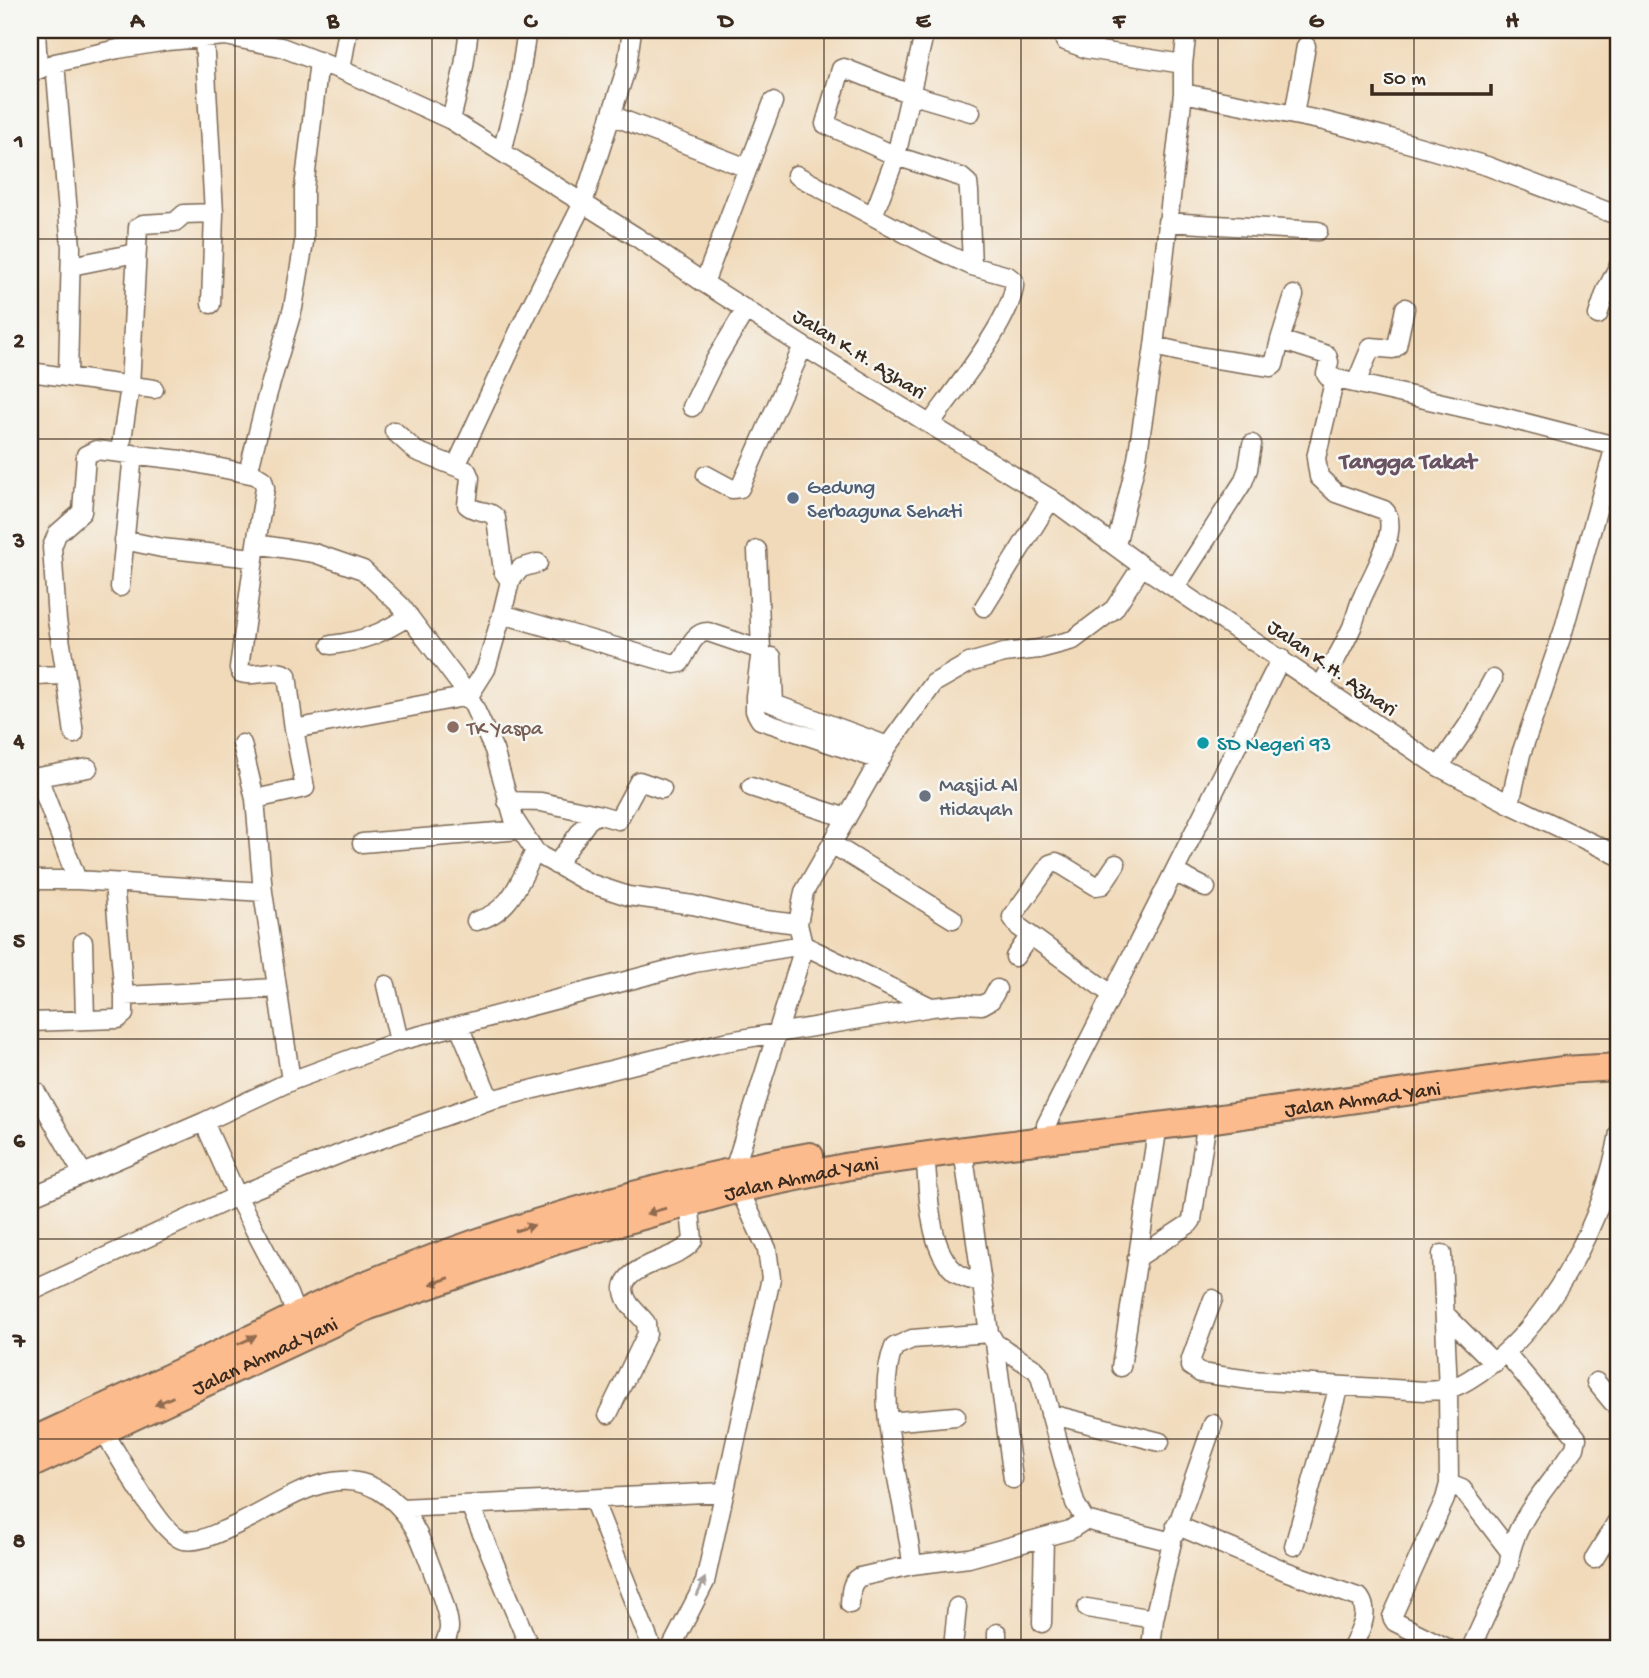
<svg xmlns="http://www.w3.org/2000/svg" width="1649" height="1678" font-family="'Gochi Hand',sans-serif">
<style>
.lines{fill:none;stroke-linecap:round;stroke-linejoin:round}
.minor-casing{stroke:#7b6855;stroke-width:21}
.highway-casing{stroke:#7b6855;stroke-width:30}
.minor{stroke:#fff;stroke-width:18}
.highway{stroke:#fbbb8d;stroke-width:26}
.oneway{fill:#916b50}
.oneway2{fill:#a79f9a}
.grid{fill:none;stroke:#3b2a1e;stroke-width:2;stroke-opacity:0.55}
.service-dot{fill:#5c6f8a;stroke:#f6f6f2;stroke-width:2.5}
.education-dot{fill:#8d6e63;stroke:#f6f6f2;stroke-width:2.5}
.culture-dot{fill:#0f9aa8;stroke:#f6f6f2;stroke-width:2.5}
.worship-dot{fill:#6b7280;stroke:#f6f6f2;stroke-width:2.5}
.labels{text-anchor:middle;stroke-width:5;stroke-linejoin:round;paint-order:stroke}
.street-label{font-size:21px;fill:#3b2a1e;stroke:#f6f6f2}
.service-label{font-size:21px;fill:#4e5e75;stroke:#f6f6f2;text-anchor:start}
.education-label{font-size:21px;fill:#785e54;stroke:#f6f6f2;text-anchor:start}
.culture-label{font-size:21px;fill:#0d838f;stroke:#f6f6f2;text-anchor:start}
.worship-label{font-size:21px;fill:#5b616d;stroke:#f6f6f2;text-anchor:start}
.quarter-label{font-size:24px;font-weight:bold;fill:#695261;stroke:#f6f6f2}
.neatline{fill:none;stroke:#3b2a1e;stroke-width:2.5}
.grid-label{font-size:23px;text-anchor:middle;font-weight:bold;fill:#3b2a1e}
</style>
<rect width="100%" height="100%" fill="#f6f6f2"/>
<filter id="ink" filterUnits="userSpaceOnUse"><feTurbulence type="fractalNoise" baseFrequency=".0143" numOctaves="2"/><feDisplacementMap in="SourceGraphic" scale="14" xChannelSelector="R" yChannelSelector="G"/><feConvolveMatrix kernelMatrix="1 2 1 2 8 2 1 2 1" color-interpolation-filters="sRGB"/></filter>
<filter id="wash" filterUnits="userSpaceOnUse"><feTurbulence type="fractalNoise" baseFrequency=".00686" numOctaves="4" result="noise"/><feDisplacementMap in="SourceGraphic" scale="28" xChannelSelector="R" yChannelSelector="G"/><feGaussianBlur stdDeviation="1.57" result="paint"/><feColorMatrix in="noise" values="0 0 0 0 0 0 0 0 0 0 0 0 0 0 0 0 0 1.4 0 .05"/><feComposite in="paint" operator="in"/></filter>
<g filter="url(#wash)">
<rect width="100%" height="100%" fill="#f1daba"/>
</g>
<g filter="url(#ink)">
<g class="lines">
<defs>
<path id="minor" d="M36,30L38,69
M1062,30L1065,41L1087,49L1183,64
M204,37L214,213L211,304
M1087,49L1090,30
M55,63L71,247L68,377
M341,70L348,30
M30,73L55,63L118,49L167,41L225,36L281,47L346,72L451,120L635,236L704,283L803,346L1051,499L1142,566L1439,767L1510,804L1619,856
M1183,93L1324,121L1383,136L1487,166L1619,216
M971,112L910,94L844,68L841,69L825,124L896,156L961,177L968,183L969,191L972,266
M611,115L747,168
M1294,115L1306,46
M451,120L464,66L469,30
M502,152L518,89L527,30
M796,175L927,245L972,266L1008,276L1014,281C1018,312 950,396 930,424
M873,216L896,156L925,30
M1167,222L1318,231
M71,266L136,253
M704,283L773,102
M1598,315L1606,291L1619,265
M1280,340L1294,295
M1154,346L1203,357L1271,367L1274,365L1280,340L1327,355L1329,362L1326,374L1328,377L1495,415L1615,446L1563,632L1521,754L1510,804
M30,372L154,389
M1356,383L1371,347L1393,349L1397,346L1405,308
M692,407L713,364L746,309
M394,431L416,451L467,471L470,478L467,505C475,513 489,509 496,518L503,571L510,581L502,614
M120,452L130,387L138,227L143,224L175,222L184,214L214,213
M456,466L527,314L583,203L627,66L632,30
M248,473L267,396L293,308L304,242V189L319,61
M706,475L732,489L740,488L803,346
M124,540L162,548L253,558
M256,544L239,668L241,673C256,678 273,667 287,675L294,729
M1116,545L1137,459L1154,346L1183,93V64L1187,30
M757,550L761,650L755,696L774,704
M510,581L521,568L538,563
M120,587L133,454
M1175,588L1243,482L1248,469L1252,444
M984,607L1051,499
M331,645C363,641 381,634 409,616
M772,657L774,704L888,746
M66,675L74,734
M30,676L66,675L57,620L52,547L57,534L82,512L86,455L96,450L181,460L255,475L263,480L265,488L256,544L314,553L363,570L401,606L469,696L494,750L514,819L535,851L541,856L589,883L628,896L693,905L749,918L798,924
M1321,686C1331,667 1343,648 1352,627C1356,617 1358,606 1363,596C1371,577 1402,527 1384,510L1336,493L1319,477L1316,458L1335,378
M755,696V711L760,720L880,760
M242,744L255,799
M1439,767L1468,725L1493,679
M30,777H38L77,880
M38,777L88,768
M751,787L847,818
M507,801L541,802L597,814
M362,843L520,830
M832,844L953,919
M556,865L588,821L597,814L618,820L639,781L662,789
M1174,872L1281,658
M30,880H77L263,892L291,1081
M114,883L124,996
M263,892L255,799L305,788L294,729L469,696L486,669L502,614L674,664L680,663C688,652 692,632 708,632L761,650
M476,921C511,912 520,881 535,851
M83,942L85,1019
M1015,957L1030,935
M386,985L399,1041
M1111,994L1019,927L1012,917L1050,864L1056,862L1062,865L1096,886L1102,885L1116,864
M30,1022L118,1019L124,1014V996L277,988
M459,1026L490,1100
M36,1092L83,1174
M204,1122L237,1196L288,1294L296,1315
M1046,1125L1174,872L1206,888
M963,1150L989,1333L995,1343L1036,1370L1040,1376L1075,1503L1085,1520L1172,1542L1154,1619L1151,1648
M925,1155C930,1195 926,1281 982,1281
M734,1170L802,954L803,945L798,924L804,892L888,746L934,683L969,663L1004,653L1039,649L1073,640L1114,609L1142,566
M30,1197L204,1122L291,1081L399,1041L694,963L803,945L931,1007
M1442,1254L1448,1390L1449,1484L1445,1499L1392,1617L1395,1622L1447,1648
M1137,1258L1189,1224L1192,1220L1207,1120
M30,1292L237,1196L347,1151L490,1100L724,1042L932,1007L962,1004L982,1005L991,1000L997,989
M1213,1299L1191,1359L1190,1366L1200,1373L1250,1380L1425,1391C1433,1390 1443,1391 1451,1388C1462,1385 1470,1379 1479,1373C1551,1325 1605,1217 1619,1133
M1445,1314L1494,1363
M995,1343L1013,1479
M1121,1367L1158,1125
M1596,1382L1619,1410
M608,1414L647,1334L646,1323C640,1315 632,1309 628,1302C606,1264 682,1262 693,1240L689,1202
M1050,1414L1160,1442
M888,1422L956,1416
M103,1430C116,1451 162,1536 183,1540C199,1543 215,1534 229,1528C261,1515 292,1491 326,1483C375,1471 410,1509 425,1551C431,1567 450,1614 449,1628C449,1634 445,1642 443,1648
M1449,1484L1462,1489L1509,1550
M593,1499L652,1648
M470,1505L530,1648
M401,1508L725,1492
M1176,1525L1288,1572L1360,1598C1371,1614 1359,1632 1352,1648
M1174,1535L1213,1424
M1294,1546L1339,1386
M1594,1559L1619,1518
M912,1565L969,1558L1070,1530L1085,1520
M850,1604C851,1592 850,1583 860,1577L912,1565C907,1504 871,1401 894,1347L912,1339L989,1333
M1087,1608L1154,1619
M1042,1623L1044,1537
M997,1633V1648
M671,1648L705,1582L771,1278L767,1249L739,1189
M953,1648L957,1607
M1471,1648L1509,1565C1510,1525 1552,1481 1575,1448L1577,1438L1506,1353"/>
<g id="highway">
<path d="M30,1442C103,1408 177,1374 250,1339C285,1322 319,1305 355,1289C500,1228 655,1184 810,1156"/>
<path id="s1" d="M30,1465L369,1306L567,1237L739,1189L850,1166L963,1150L1207,1120L1562,1070L1619,1067"/>
</g>
</defs>
<use href="#minor" class="minor-casing"/>
<use href="#highway" class="highway-casing"/>
<use href="#minor" class="minor"/>
<use href="#highway" class="highway"/>
</g>
<defs><path id="oneway-solid" d="M-6-.8H1V-3.2L6.5 0L1 3.2V.8H-6Z" transform="scale(1.75)"/></defs>
<g class="oneway">
<use href="#oneway-solid" transform="translate(656 1211) rotate(164)"/>
<use href="#oneway-solid" transform="translate(525 1228) rotate(-17)"/>
<use href="#oneway-solid" transform="translate(440 1281) rotate(161)"/>
<use href="#oneway-solid" transform="translate(247 1340) rotate(-26)"/>
<use href="#oneway-solid" transform="translate(164 1401) rotate(155)"/>
</g>
<use class="oneway2" href="#oneway-solid" transform="translate(701 1587) rotate(-66)"/>
</g>
<path class="grid" d="M235,30V1648M432,30V1648M628,30V1648M824,30V1648M1021,30V1648M1218,30V1648M1414,30V1648M30,239H1619M30,439H1619M30,639H1619M30,839H1619M30,1039H1619M30,1239H1619M30,1439H1619"/>
<circle class="service-dot" cx="793" cy="498" r="7"/>
<circle class="education-dot" cx="453" cy="727" r="7"/>
<circle class="culture-dot" cx="1203" cy="743" r="7"/>
<circle class="worship-dot" cx="925" cy="796" r="7"/>
<g class="labels">
<g class="street-label">
<text transform="translate(860 353) rotate(32)" y="7">Jalan K.H. Azhari</text>
<text transform="translate(1333 667) rotate(35)" y="7">Jalan K.H. Azhari</text>
<text dy="7" stroke="none"><textPath href="#s1" startOffset="1393">Jalan Ahmad Yani</textPath></text>
<text dy="7" stroke="none"><textPath href="#s1" startOffset="826">Jalan Ahmad Yani</textPath></text>
<text dy="7" stroke="none"><textPath href="#s1" startOffset="259">Jalan Ahmad Yani</textPath></text>
</g>
<g class="service-label">
<text x="807" y="493">Gedung<tspan x="807" dy="24">Serbaguna Sehati</tspan></text>
</g>
<g class="education-label">
<text x="467" y="734">TK Yaspa</text>
</g>
<g class="culture-label">
<text x="1217" y="750">SD Negeri 93</text>
</g>
<g class="worship-label">
<text x="939" y="791">Masjid Al<tspan x="939" dy="24">Hidayah</tspan></text>
</g>
<g class="quarter-label">
<text x="1408" y="468">Tangga Takat</text>
</g>
</g>
<rect width="1649" height="1678" fill="none" stroke="#f6f6f2" stroke-width="77"/>
<path d="M1372 84v10h119v-10" fill="none" stroke="#3b2a1e" stroke-width="3.5"/>
<text x="1383" y="84" font-size="21" fill="#3b2a1e" stroke="#f6f6f2" stroke-width="5" paint-order="stroke">50 m</text>
<rect x="38" y="38" width="1572" height="1602" class="neatline"/>
<g class="grid-label">
<text x="137" y="27">A</text>
<text x="333" y="27">B</text>
<text x="530" y="27">C</text>
<text x="726" y="27">D</text>
<text x="923" y="27">E</text>
<text x="1119" y="27">F</text>
<text x="1316" y="27">G</text>
<text x="1512" y="27">H</text>
<text x="19" y="147">1</text>
<text x="19" y="347">2</text>
<text x="19" y="547">3</text>
<text x="19" y="747">4</text>
<text x="19" y="947">5</text>
<text x="19" y="1147">6</text>
<text x="19" y="1347">7</text>
<text x="19" y="1547">8</text>
</g>
</svg>
